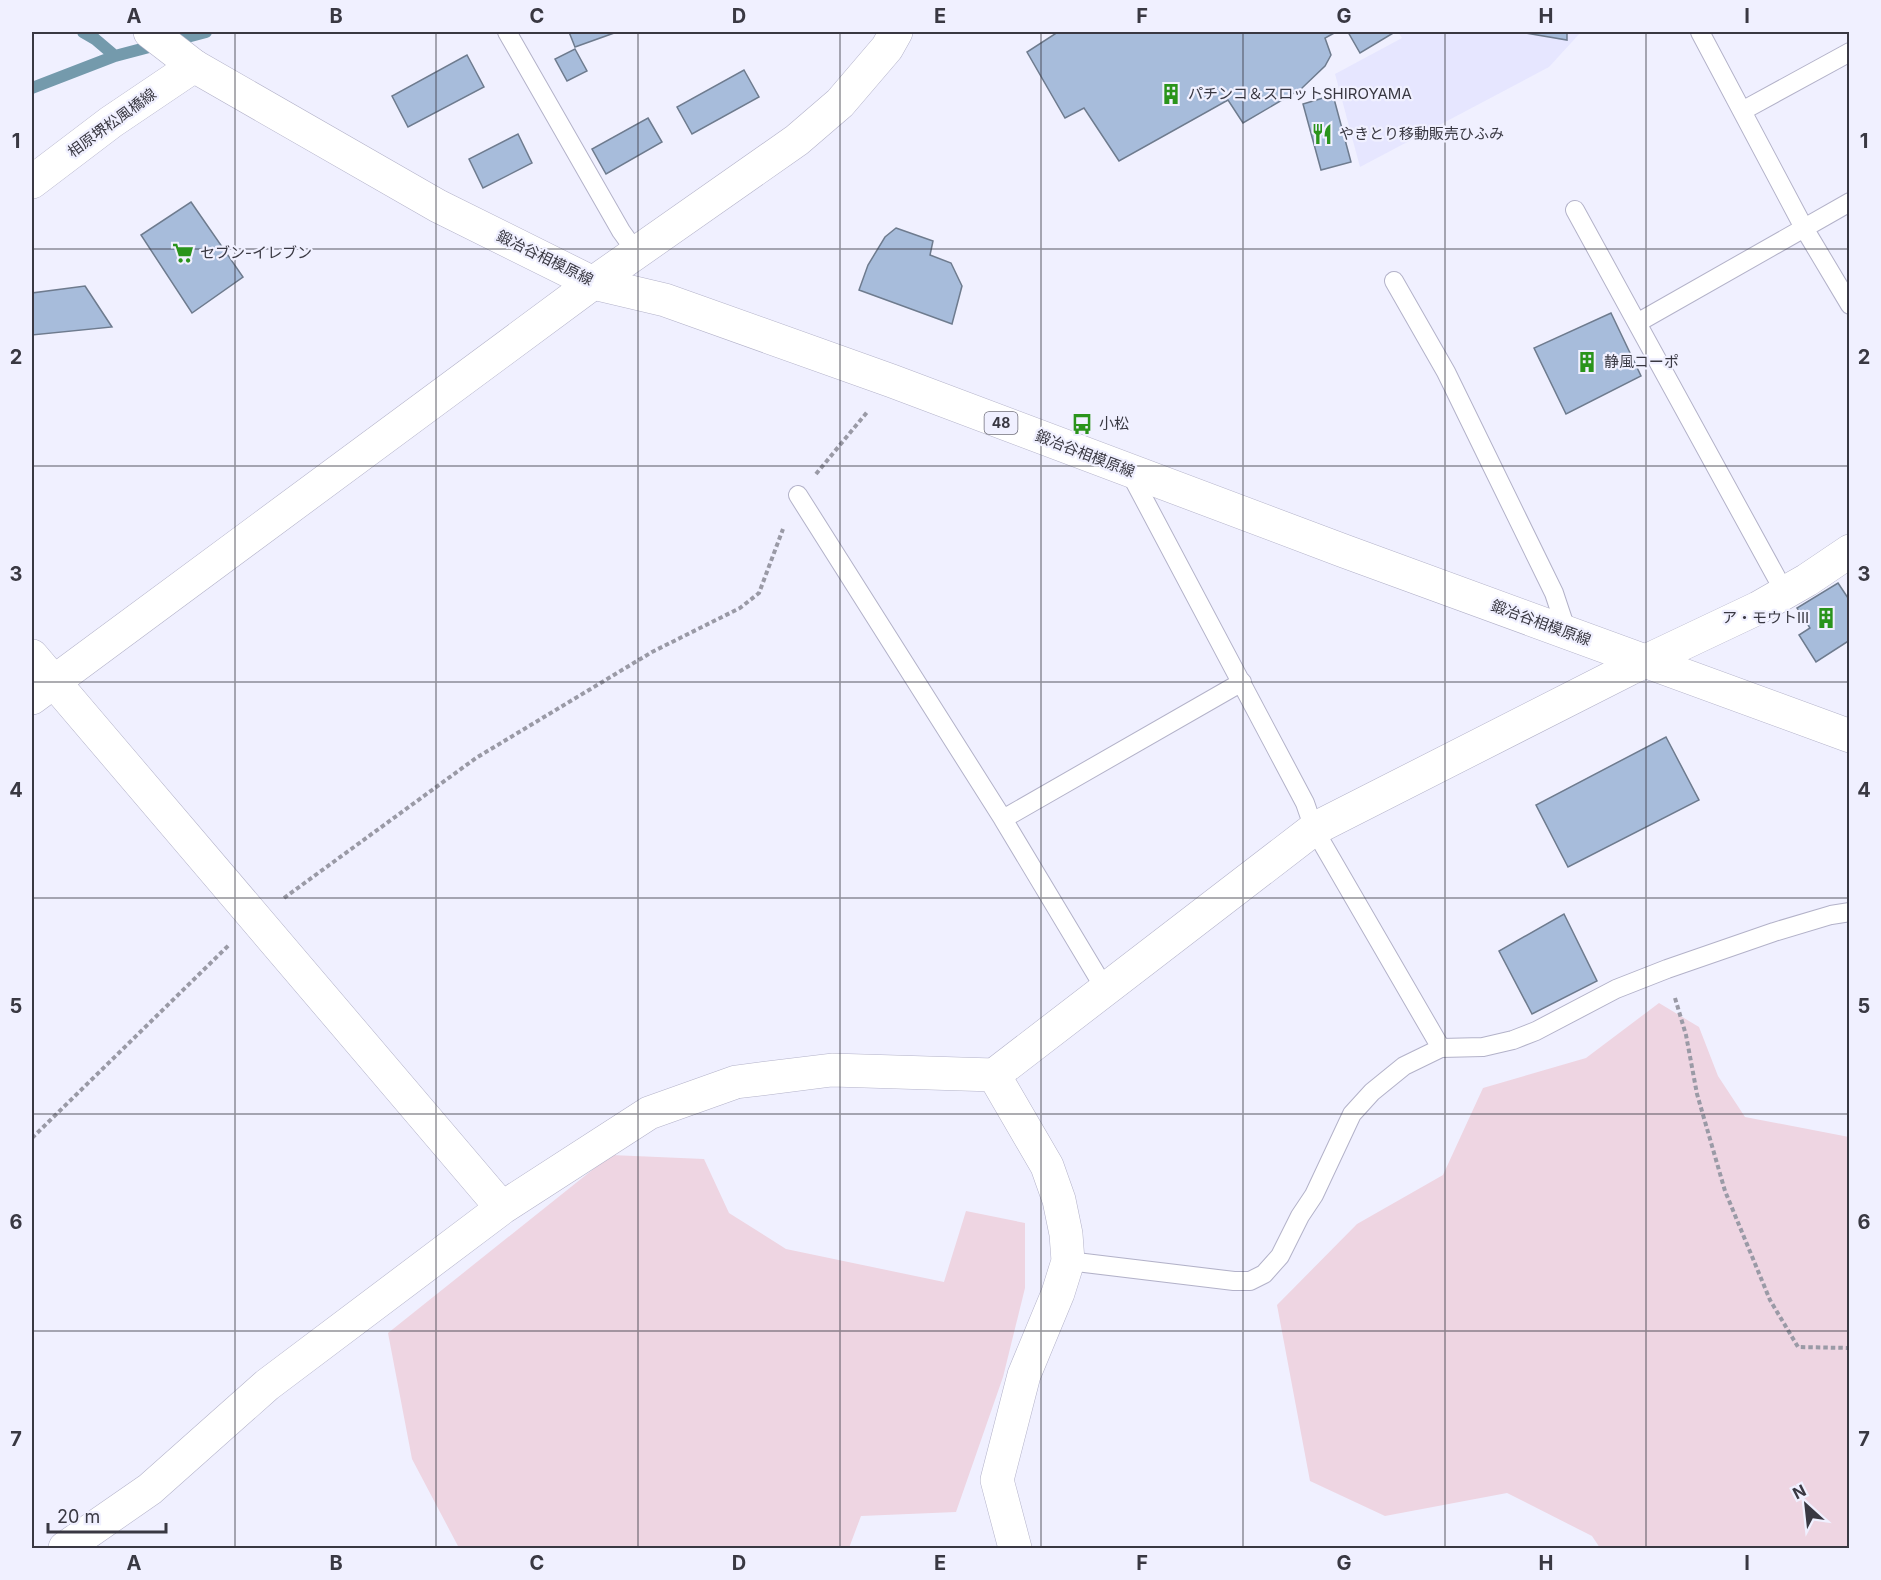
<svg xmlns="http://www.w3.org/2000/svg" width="1881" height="1580" font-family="Inter,'Noto Sans JP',sans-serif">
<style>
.built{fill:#e6e6ff}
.green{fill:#eed5e2}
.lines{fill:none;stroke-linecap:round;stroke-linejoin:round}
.stream{stroke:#749aac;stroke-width:12}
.building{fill:#a7bcdb;stroke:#6e7b8e;stroke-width:1.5}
.lane-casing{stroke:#b3b2c9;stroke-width:20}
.street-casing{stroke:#b3b2c9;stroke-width:34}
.secondary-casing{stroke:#b3b2c9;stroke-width:34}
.primary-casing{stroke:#b3b2c9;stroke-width:34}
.path{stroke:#9a9aa6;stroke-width:4;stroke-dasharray:4.5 3;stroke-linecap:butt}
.lane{stroke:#fff;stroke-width:18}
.street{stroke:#fff;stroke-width:33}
.secondary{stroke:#fff;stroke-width:33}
.primary{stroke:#fff;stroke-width:33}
.grid{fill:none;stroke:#393842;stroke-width:1.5;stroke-opacity:0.55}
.labels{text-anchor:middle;stroke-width:4.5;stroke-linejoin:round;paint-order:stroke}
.shield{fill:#f0f0ff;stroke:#706f7b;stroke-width:1.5}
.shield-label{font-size:14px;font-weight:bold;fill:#393842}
.poi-label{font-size:15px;fill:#393842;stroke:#f0f0ff;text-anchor:start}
.street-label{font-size:15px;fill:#393842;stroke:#f0f0ff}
.neatline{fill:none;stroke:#393842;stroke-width:2}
.grid-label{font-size:20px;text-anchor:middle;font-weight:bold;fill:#393842}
</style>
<rect width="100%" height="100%" fill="#f0f0ff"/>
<path class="built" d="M1398,32H1581L1549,67L1360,167L1335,74L1402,38Z"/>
<path class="green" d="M1659,1003L1699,1027L1718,1076L1745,1117L1849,1137V1548H1600L1592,1536L1507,1493L1385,1516L1310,1481L1277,1305L1357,1224L1443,1175L1483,1088L1586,1058Z
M611,1155L704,1159L729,1213L786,1249L944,1282L966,1211L1025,1223V1288L1003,1377L956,1512L861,1516L849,1548H459L412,1459L388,1333Z"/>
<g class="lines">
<path class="stream" d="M83,32L95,39L115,56
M32,88L115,56L206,32"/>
</g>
<path class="building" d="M569,32H617L575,47Z
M1054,32H1336L1325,38L1331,55L1325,66L1301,89L1243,123L1228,100L1119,161L1084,108L1065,118L1027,52L1055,34Z
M1348,32H1395L1360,53Z
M1519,32H1567V40Z
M575,49L587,71L567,81L555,59Z
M467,55L484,87L408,127L392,96Z
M744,70L759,97L692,134L677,107Z
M1333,95L1351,162L1321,170L1303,104Z
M648,118L662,142L606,174L592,149Z
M518,134L532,163L483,188L469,159Z
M191,202L243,277L192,313L141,235Z
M896,228L933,241L930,255L951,263L962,286L952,324L859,290L868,265L885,237Z
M85,286L112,327L32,335V293Z
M1611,313L1641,376L1566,414L1534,348Z
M1838,583L1850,601V640L1816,662L1799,635L1810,628L1797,608Z
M1666,737L1699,800L1568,867L1536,805Z
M1564,914L1597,981L1532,1014L1499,951Z"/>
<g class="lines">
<defs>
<path id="lane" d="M507,32L621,231L636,252
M1700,32L1804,228L1850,305
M1742,111L1850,52
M1575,210L1785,593
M1394,281L1446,372L1488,458L1554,593L1567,632
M1637,323L1850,202
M1129,471L1305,803L1314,829L1441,1048
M798,495L1003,819L1105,989
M1003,819L1242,682
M1068,1261L1234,1281H1250L1264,1274L1280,1256L1300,1216L1314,1195L1352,1114L1372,1092L1404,1066L1441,1048L1483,1047L1513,1040L1536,1031L1616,989L1667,969L1774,932L1831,915L1850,912"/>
<path id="street" d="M32,182L111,122L194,66
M32,656L502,1208
M994,1075L1047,1166L1059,1200L1066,1234L1068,1261L1058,1293L1024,1375L997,1480L1015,1548
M65,1548L150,1489L267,1385L502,1208L649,1113L736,1082L832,1070L994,1075L1314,829L1629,669L1758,608L1807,580L1850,551"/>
<path id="secondary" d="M32,698L593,283L797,140L840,103L887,48L896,32"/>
<path id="primary" d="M150,32L194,66L438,206L593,283L665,300L892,381L1344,551L1850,736"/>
</defs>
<use href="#lane" class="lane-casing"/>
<use href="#street" class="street-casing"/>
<use href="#secondary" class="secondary-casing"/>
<use href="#primary" class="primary-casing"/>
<path class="path" d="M816,474L868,411
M284,898L476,758L652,652L740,608L759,593L783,529
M1675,998L1686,1035L1697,1094L1725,1191L1770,1300L1798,1347L1850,1348
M32,1138L230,944"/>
<use href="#lane" class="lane"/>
<use href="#street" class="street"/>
<use href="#secondary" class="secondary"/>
<use href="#primary" class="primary"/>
</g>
<path class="grid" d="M235,32V1548M436,32V1548M638,32V1548M840,32V1548M1041,32V1548M1243,32V1548M1445,32V1548M1646,32V1548M32,249H1850M32,466H1850M32,682H1850M32,898H1850M32,1114H1850M32,1331H1850"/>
<defs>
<symbol id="building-bare" viewBox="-9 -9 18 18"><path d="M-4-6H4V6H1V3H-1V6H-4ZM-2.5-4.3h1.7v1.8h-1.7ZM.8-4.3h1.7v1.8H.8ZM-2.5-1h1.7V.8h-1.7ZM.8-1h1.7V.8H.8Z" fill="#2a941b" stroke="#f0f0ff" stroke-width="2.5" paint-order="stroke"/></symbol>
<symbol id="restaurant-bare" viewBox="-9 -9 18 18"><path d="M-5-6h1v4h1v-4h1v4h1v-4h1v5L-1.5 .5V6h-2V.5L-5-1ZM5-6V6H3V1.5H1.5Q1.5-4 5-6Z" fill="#2a941b" stroke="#f0f0ff" stroke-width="2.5" paint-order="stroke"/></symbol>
<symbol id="supermarket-bare" viewBox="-9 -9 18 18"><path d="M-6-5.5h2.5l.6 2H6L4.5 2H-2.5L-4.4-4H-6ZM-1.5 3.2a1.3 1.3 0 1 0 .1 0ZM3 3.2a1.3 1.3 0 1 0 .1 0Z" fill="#2a941b" stroke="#f0f0ff" stroke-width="2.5" paint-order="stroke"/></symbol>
<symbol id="bus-bare" viewBox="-9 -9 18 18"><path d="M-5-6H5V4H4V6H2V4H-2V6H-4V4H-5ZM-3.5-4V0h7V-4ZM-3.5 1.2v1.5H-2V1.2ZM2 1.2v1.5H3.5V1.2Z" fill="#2a941b" stroke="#f0f0ff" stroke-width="2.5" paint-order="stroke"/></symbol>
</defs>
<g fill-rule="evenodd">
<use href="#building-bare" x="1156" y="79" width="30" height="30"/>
<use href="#restaurant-bare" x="1307" y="119" width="30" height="30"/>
<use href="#supermarket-bare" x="168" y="238" width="30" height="30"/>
<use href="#building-bare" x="1572" y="347" width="30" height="30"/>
<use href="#bus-bare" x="1067" y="409" width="30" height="30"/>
<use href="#building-bare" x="1811" y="603" width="30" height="30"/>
</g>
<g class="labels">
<rect class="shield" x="984.5" y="412" width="33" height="22" rx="4.5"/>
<g class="shield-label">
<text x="1001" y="428">48</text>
</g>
<g class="poi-label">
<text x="1188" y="99">パチンコ＆スロットSHIROYAMA</text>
<text x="1339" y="139">やきとり移動販売ひふみ</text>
<text x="200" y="258">セブン-イレブン</text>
<text x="1604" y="367">静風コーポ</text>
<text x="1099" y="429">小松</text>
<text x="1809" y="623" text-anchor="end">ア・モウトⅢ</text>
</g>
<g class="street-label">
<text transform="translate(112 123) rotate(-36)" y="5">相原堺松風橋線</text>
<text transform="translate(545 258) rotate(26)" y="5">鍛冶谷相模原線</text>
<text transform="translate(1085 454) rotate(21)" y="5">鍛冶谷相模原線</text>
<text transform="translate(1541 623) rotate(20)" y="5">鍛冶谷相模原線</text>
</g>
</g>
<rect width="1881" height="1580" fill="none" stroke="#f0f0ff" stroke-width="66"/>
<g transform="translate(1806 1505) rotate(333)" stroke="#f0f0ff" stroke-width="4.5" paint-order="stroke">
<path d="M0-4.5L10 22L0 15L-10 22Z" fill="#393842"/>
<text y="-9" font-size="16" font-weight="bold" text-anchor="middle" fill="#393842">N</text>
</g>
<path d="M48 1523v9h118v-9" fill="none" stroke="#393842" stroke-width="3"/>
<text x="57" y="1523" font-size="18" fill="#393842" stroke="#f0f0ff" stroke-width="4.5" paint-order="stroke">20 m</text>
<rect x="33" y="33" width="1815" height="1514" class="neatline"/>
<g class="grid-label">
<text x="134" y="23">A</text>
<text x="336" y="23">B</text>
<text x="537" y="23">C</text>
<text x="739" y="23">D</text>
<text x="940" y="23">E</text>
<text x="1142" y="23">F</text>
<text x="1344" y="23">G</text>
<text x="1546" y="23">H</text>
<text x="1747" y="23">I</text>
<text x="16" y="148">1</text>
<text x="1864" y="148">1</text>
<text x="16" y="364">2</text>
<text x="1864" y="364">2</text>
<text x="16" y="581">3</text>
<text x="1864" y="581">3</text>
<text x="16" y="797">4</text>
<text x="1864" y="797">4</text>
<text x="16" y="1013">5</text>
<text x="1864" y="1013">5</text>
<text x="16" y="1229">6</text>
<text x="1864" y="1229">6</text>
<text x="16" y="1446">7</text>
<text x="1864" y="1446">7</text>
<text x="134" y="1570">A</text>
<text x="336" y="1570">B</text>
<text x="537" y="1570">C</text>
<text x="739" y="1570">D</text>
<text x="940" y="1570">E</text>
<text x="1142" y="1570">F</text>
<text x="1344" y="1570">G</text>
<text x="1546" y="1570">H</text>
<text x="1747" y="1570">I</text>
</g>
</svg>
